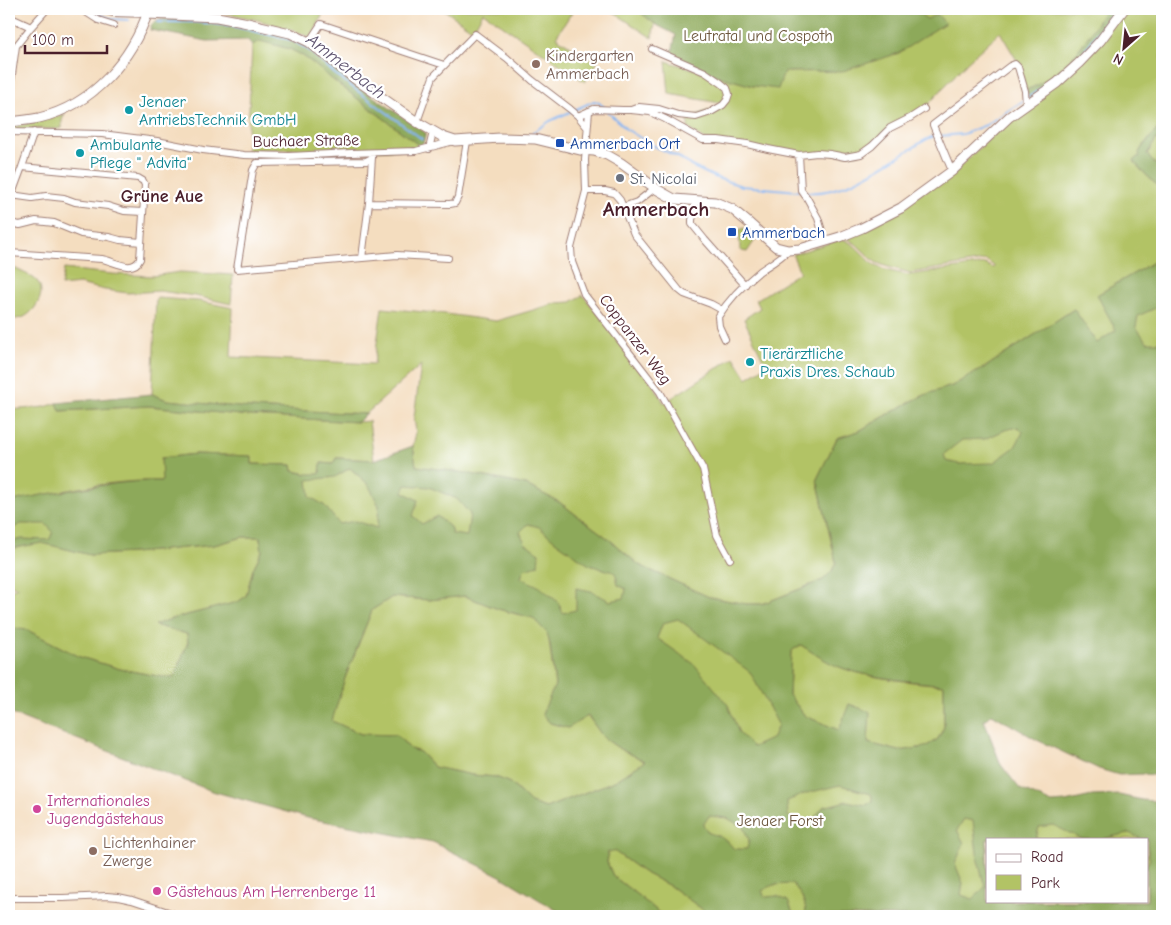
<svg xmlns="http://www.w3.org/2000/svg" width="1171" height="925" font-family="'Comic Neue',sans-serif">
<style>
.green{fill:#b2c365;stroke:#7e7148;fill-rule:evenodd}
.forest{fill:#8da95a;stroke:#6c6442;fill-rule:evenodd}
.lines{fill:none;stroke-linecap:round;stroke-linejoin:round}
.stream{stroke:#85b5f1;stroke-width:2}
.street-casing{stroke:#9f7e75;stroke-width:8}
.secondary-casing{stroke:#9f7e75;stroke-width:11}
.street{stroke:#fff;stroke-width:6}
.secondary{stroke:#fff;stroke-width:9}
.education-dot{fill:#8d6e63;stroke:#fff;stroke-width:2}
.culture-dot{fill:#0f9aa8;stroke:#fff;stroke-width:2}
.transit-dot{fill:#1a4fb4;stroke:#fff;stroke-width:2}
.worship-dot{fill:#6b7280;stroke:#fff;stroke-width:2}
.hotel-dot{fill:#d1479c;stroke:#fff;stroke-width:2}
.labels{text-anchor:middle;stroke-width:4.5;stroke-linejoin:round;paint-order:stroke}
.park-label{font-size:16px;fill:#6e583f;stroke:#fff}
.education-label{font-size:16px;fill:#785e54;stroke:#fff;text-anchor:start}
.culture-label{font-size:16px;fill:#0d838f;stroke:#fff;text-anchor:start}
.street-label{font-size:16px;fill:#4a1f2b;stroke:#fff}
.transit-label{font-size:16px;fill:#164399;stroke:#fff;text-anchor:start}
.worship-label{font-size:16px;fill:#5b616d;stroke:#fff;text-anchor:start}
.hotel-label{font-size:16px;fill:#b23c85;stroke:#fff;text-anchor:start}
.water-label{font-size:18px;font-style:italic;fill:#5f5470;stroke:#fff}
.neighbourhood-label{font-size:18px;font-weight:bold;fill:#4a1f2b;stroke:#fff}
.district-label{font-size:21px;font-weight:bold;fill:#4a1f2b;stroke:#fff}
</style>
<rect width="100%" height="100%" fill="#fff"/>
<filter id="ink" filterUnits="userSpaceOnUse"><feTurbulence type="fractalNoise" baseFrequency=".02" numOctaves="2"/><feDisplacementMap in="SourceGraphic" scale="10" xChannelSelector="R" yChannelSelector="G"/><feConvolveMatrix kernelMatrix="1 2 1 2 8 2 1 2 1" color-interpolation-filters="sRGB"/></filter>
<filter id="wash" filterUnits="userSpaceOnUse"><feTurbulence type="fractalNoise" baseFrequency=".0096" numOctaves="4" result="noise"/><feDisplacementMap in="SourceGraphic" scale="20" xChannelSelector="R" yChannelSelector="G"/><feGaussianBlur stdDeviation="1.12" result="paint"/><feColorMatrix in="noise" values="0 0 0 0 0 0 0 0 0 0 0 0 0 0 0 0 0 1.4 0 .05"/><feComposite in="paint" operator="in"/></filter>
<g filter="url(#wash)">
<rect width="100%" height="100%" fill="#f4ddbf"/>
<path class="green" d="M163,9H325L315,31L310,37C275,23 238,14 201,10C189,9 175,11 163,9Z
M443,9H574L556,37L597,63L585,82L483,12L473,30Z
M609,9H636L655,24L652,38Z
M668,9H1105C1087,42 1062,77 1026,90L1019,64L1000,32L967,62L924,109L890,128L859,154L799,155L703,139L688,128V118L725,104L669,94L666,61L753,86L784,72L843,71L853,60Z
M1127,9H1162V126H1160L1154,133L1141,149L1140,157H1138L1140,169L1162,190V257L1097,295L1162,281V761L854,552L831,476L1084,325L1074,309L987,366L952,386L927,394L910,402L859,431L837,438L817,479L836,562L832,571L823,580L762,604H746L709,597L639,565L610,540L559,502L526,485L466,473L416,466L413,446L416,432L414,417L421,365L366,414L249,408L167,400L152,394L156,298L199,301L233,308L231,357L374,364L382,308L446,314L496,321L557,303L571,302L583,295L653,384L664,403L734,357L747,378L766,366L744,319L760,308L756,300L800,272L793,256L794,254L842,239L847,241L855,246L874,265L885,270L909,275L985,264L993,268L995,267L986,260L977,262L910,273L885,266L875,262L856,244L846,238L952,174Z
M260,40L290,49L303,56L314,64L333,80L420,146L416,149L298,153V149L247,150L252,45Z
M65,114L62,120V128L57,129H35L34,130L9,129V127L36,122Z
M1162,129V170L1151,160L1147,155Z
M744,228L754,235L755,240L747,252L742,251L740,249L739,230Z
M9,266C16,269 31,275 37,281C47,292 36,311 24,317C20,319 13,319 9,320Z
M64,269L112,274L152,276L180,272L233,275L231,304L195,296L160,291L128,293L105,290L79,284L61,286Z
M57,403L61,411L149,406L251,416L358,422L369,421L374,460L336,458L333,464L321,463V474L338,475L350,468L359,476L384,477L530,504L712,623L788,716L882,762L1049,809L1159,813L1162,811V916H735L673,844L664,746L548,633L555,686L543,714L550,723L567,727L588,716L604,738L620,749L645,761L617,780L546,808L531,803L510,783L496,777L472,775L434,767L420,752L410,749L397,735L361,734L331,721L345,678L372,610L392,597L429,600L465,596L498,609L520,615L457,574L285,537L221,530L48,544L90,555L133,553L214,545L243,537H260L262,551L253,569L246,596L238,602L171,619L155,625L187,634L188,642L175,677H163L120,669L80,657L27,630L9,628V590L18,587L9,585V549L25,546L9,545V513L223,470L303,473L293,471L292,465L252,464L251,456L196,454L161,458L163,481C112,479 58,492 9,502V410L45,407ZM987,839H1147V901H987Z
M801,645C815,654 829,663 845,669C875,679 911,682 944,685V727L938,739L925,747L899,751L868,743L805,716L789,695L791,651Z
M608,851H614L643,872L670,886L702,909L710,916H664L613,876L607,862Z"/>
<path class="forest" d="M636,9H743L754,16L766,9H916L915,11L927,19L937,14L945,23L899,53L843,71L784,72L778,89L753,86L721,77L671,56L676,35L655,24Z
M1105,9H1121L1079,62L1029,99L1026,90C1062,77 1087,42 1105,9Z
M166,19L209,21L250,26L287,35L309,43L344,75L374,97L426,133L423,143L420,146L333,80L314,64L303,56L290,49L260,41L252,45L248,40L207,41L150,30C151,21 157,20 166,19Z
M1160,126H1162L1161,132L1147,154L1151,160L1162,170V190L1140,169L1134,161L1137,157H1140L1139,153L1141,149Z
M1162,257V307L1160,306L1138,316L1136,327L1147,342H1162V776L1144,774L1119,775L1099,769L1037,740L992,714L984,720L1001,765L1020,789L1052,803L1065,802L1092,796L1119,795L1142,800L1153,801L1162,798V916H805C808,904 800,893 793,884L773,885L762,891L765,897L777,896L788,901L794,916H710L702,909L670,886L643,872L614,851L608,852L607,862L613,876L664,916H566L500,876L433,842L308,818L212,791L9,713V628L27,630L80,657L120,669L163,677H174L188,642L187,634L154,625L171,619L238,602L246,596L253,569L262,551L260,537H243L214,545L133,553L90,555L42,543L9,549V542L22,539L49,540L53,532L46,524H21L9,530V502C31,496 55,493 77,489C105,485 134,480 162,481L161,458L196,454L252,456V464L292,465L293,471L307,474H320L321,463L333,464L336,458L374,460L413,446L416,466L466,473L526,485L559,502L610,540L639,565L709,597L746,604H762L823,580L832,571L836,562L817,479L837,438L859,431L910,402L927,394L952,386L987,366L1074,309L1097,343L1116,330L1097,295ZM1018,427L1023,432L1015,447L993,463L959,464L946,461L944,454L962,440L985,439L1005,430ZM350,468L368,484L379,506L377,528L355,521L339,524L324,505L310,497L308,480L335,477ZM406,485L429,487L457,499L470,514L467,536L452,534L450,527L437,516L422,524L413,516L418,500L403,492ZM528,524L539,527L555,541L589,565L614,572L616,575L618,585L626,589L624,598L610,601L591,591L576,588V610L563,613L558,602L540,587L521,578L524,569L538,565L539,553L525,543L520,532ZM465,596L498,609L533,618L547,633L550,644L555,685L542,714L550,723L568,728L588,716L604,738L620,749L645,761L617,780L546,808L531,803L510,783L496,777L472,775L434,767L420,752L410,749L397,735L361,734L332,721L345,678L372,610L392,597L429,600ZM678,619L750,672L778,724L773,738L753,747L739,733L728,705L694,664L657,638L663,623ZM801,645C815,654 829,664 845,669C876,679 911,681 944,685V727L938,739L925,747L899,751L868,743L870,712L849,704L839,730L805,716L789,695L791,651ZM840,785L871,794L873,801L866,805L847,801L823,807L812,821L802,825L788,816L787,801L807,793ZM709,816L727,818L743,827L749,840L747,849H734L729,843L719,836L709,833L703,825ZM964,819L973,821L978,861L985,887L973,899L961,895L963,883L955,864L964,843L957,830ZM1053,825L1082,839H1101L1129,833L1142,839H1147V846L1150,860L1147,864V901H987V839H1036L1039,827Z
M152,394L167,400L249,408L366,414L358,422L251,416L149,406L60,411L57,403Z"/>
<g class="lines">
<path class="stream" d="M88,9L91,11L112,19L129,20
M158,22H196L232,26L292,40L310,51L335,74L422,139
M1083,53L1115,9
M1027,98L1046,85
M607,111L626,129L652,145L682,159L691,166L717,178L742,186L798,191
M532,133L550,121L594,101L598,102L604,107
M939,136L963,134L986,125L1023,101
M806,192C842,196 881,166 911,149C919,144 926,138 935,136"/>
</g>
</g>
<g filter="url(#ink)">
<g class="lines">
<defs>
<path id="street" d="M81,9L98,20L114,25
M100,9L113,13L147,14
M9,17L31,27
M309,42L321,24L444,65
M9,96L16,46L31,27L47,9
M631,110L650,112L665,119L703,140H718L747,144L768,149L799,155L817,153L830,154L845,157L861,154L872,146L890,128L910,118L924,109
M589,111L585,160L586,191L571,248L572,262L584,294L660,392L703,469L717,535L730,559
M578,116L594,109L623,110H631L639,107L659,109L678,115L696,117L711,112L723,105L727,100L729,94L727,88L721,83L705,72L652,49
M417,122L433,77L475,34L507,58L532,80L570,109L578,116L587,127
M9,132L102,134L157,141L203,150L244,155L289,156L351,153L416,151L454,141
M429,149L433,132
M799,155L801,190L807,198L818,218L822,231V242
M372,157L369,203L450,204L455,203L458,197L467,141
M372,158L366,161L257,163L253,170L237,269L397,255L448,258
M22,167L34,132
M952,171L933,125L1010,66L1015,64L1018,67L1025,91L1026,104
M586,191H605L614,193L620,200L623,207L634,234L679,290L684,294L711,304L722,310
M11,195L32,198L46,196L64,198L75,202L108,206L124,211L143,212
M695,200V207L692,220V224L705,240L745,285
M9,202L22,167L138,178L143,181L145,185L140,259C133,274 114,261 102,259L9,253
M623,207L637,202L655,188
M9,223L20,225L36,221L54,223L81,234L109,237L120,240L141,242
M362,258L369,203
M725,339L719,326L718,317C729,299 744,284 760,271C770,264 780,259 788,250
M9,898H63L107,896L118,897L132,900L180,916"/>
<path id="secondary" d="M147,14L217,17L243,22L290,33L309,42L355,79L417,122L443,137L455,141L500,138L535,139L580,150L594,151L607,155L621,163L658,190L674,199L715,202L732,209L750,224L776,247L788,250L800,249L840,237L862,228L901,208L952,171L1009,117L1057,83L1079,63L1100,41L1124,9
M9,122C19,121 29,120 39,118C93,105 132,60 149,9"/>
</defs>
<use href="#street" class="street-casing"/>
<use href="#secondary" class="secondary-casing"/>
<use href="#street" class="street"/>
<use href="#secondary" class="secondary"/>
</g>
</g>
<g class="education-dot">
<circle cx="536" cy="64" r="5"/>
<circle cx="93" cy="851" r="5"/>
</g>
<g class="culture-dot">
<circle cx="129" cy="110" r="5"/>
<circle cx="80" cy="153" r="5"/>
<circle cx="750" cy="362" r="5"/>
</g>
<g class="transit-dot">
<rect x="555" y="138" width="10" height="10" rx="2.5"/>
<rect x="727" y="227" width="10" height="10" rx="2.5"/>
</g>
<circle class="worship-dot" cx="620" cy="178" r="5"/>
<g class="hotel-dot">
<circle cx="37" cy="809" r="5"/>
<circle cx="157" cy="891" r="5"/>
</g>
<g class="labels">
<g class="park-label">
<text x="758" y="41">Leutratal und Cospoth</text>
<text x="780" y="826">Jenaer Forst</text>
</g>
<g class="education-label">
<text x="546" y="61">Kindergarten<tspan x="546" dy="18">Ammerbach</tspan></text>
<text x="103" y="848">Lichtenhainer<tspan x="103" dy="18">Zwerge</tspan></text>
</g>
<g class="culture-label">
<text x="139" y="107">Jenaer<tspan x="139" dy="18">AntriebsTechnik GmbH</tspan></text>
<text x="90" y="150">Ambulante<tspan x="90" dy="18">Pflege " Advita"</tspan></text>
<text x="760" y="359">Tierärztliche<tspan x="760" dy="18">Praxis Dres. Schaub</tspan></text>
</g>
<g class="street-label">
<text transform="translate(306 140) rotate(-1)" y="6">Buchaer Straße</text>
<text transform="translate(636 339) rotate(53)" y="6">Coppanzer Weg</text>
</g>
<g class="transit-label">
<text x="570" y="149">Ammerbach Ort</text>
<text x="742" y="238">Ammerbach</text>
</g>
<g class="worship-label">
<text x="630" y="184">St. Nicolai</text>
</g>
<g class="hotel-label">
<text x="47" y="806">Internationales<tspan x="47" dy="18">Jugendgästehaus</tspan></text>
<text x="167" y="897">Gästehaus Am Herrenberge 11</text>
</g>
<g class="water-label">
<text transform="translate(346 66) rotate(38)" y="6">Ammerbach</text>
</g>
<g class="neighbourhood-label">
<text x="162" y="202">Grüne Aue</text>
</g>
<g class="district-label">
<text x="656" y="216">Ammerbach</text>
</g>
</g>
<rect width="1171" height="925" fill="none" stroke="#fff" stroke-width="30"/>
<rect x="986" y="838" width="162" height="65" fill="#ffffff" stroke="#b7a5aa"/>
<rect x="996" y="854" width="25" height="8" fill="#ffffff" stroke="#b7a5aa"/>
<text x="1031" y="862" font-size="15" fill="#4a1f2b">Road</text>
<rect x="996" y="875" width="25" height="15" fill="#b2c365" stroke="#b7a5aa"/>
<text x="1031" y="888" font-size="15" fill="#4a1f2b">Park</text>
<g transform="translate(1124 48) rotate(207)" stroke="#ffffff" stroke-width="4" paint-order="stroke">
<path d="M0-4L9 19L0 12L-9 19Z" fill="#4a1f2b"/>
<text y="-8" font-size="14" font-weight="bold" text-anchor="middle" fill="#4a1f2b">N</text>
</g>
<path d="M25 45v8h82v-8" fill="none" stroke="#4a1f2b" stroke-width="2.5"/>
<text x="32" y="45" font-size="15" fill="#4a1f2b" stroke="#ffffff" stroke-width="4" paint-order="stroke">100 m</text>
</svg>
